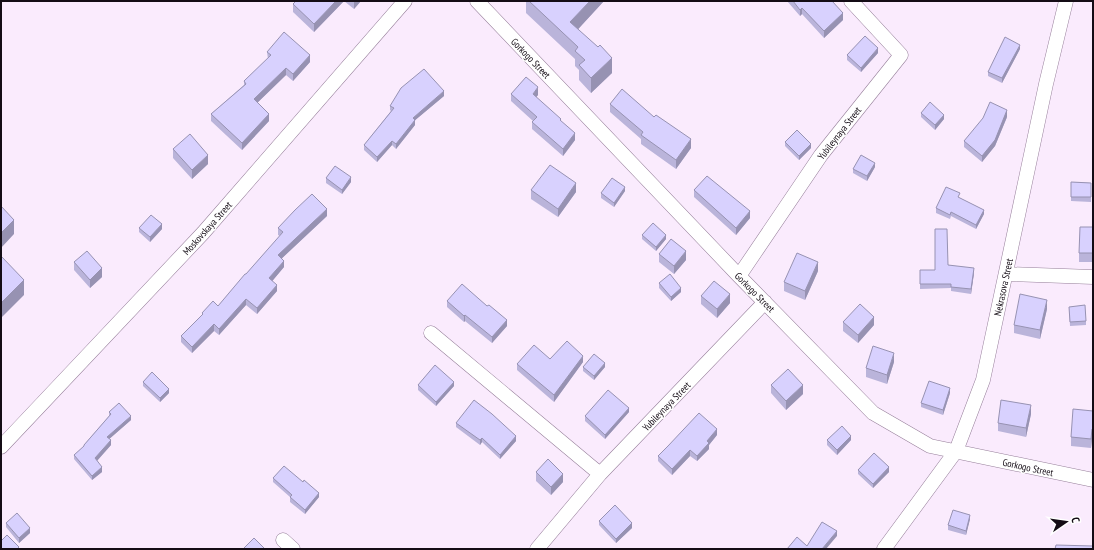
<svg xmlns="http://www.w3.org/2000/svg" width="1094" height="550" font-family="'PT Sans Narrow',sans-serif">
<style>
.lines{fill:none;stroke-linecap:round;stroke-linejoin:round}
.minor-casing{stroke:#967f9a;stroke-width:15}
.minor{stroke:#fff;stroke-width:14}
.wall{fill:#bab4da}
.shaded-wall{fill:#9792b2}
.building{fill:#d8d1fe;stroke:#9792b2}
.labels{text-anchor:middle;stroke-width:3;stroke-linejoin:round;paint-order:stroke}
.street-label{font-size:10px;fill:#140c15;stroke:#fff}
</style>
<rect width="100%" height="100%" fill="#faebfd"/>
<g class="lines">
<defs>
<path id="minor" d="M477,1L739,276L873,413L930,446L1093,480
M1006,274L1093,277
M739,276L821,155L901,55L851,1
M431,333L600,474
M1,447L203,233L405,1
M283,540L293,549
M537,549L600,474L765,302
M884,549L956,451L983,380L1046,84L1066,1"/>
</defs>
<use href="#minor" class="minor-casing"/>
<use href="#minor" class="minor"/>
</g>
<path class="wall" d="M296,1H344L314,32L293,12V4Z
M344,1H361L354,9Z
M526,1H604L578,29L612,73L591,93L579,80V70L575,66V59L526,13Z
M787,1H832L843,20L824,38L802,14L800,16Z
M1020,49L1002,83L988,76V72Z
M267,52L310,62L293,81L286,75L257,103L269,121L242,150L211,121V114L244,85V81L268,59Z
M878,53L861,72L847,60V55Z
M511,94L538,95L536,97L561,121L575,140L563,156L532,129V122L533,121L511,101Z
M444,96L415,120V125L396,149L392,145L377,162L364,150V145L391,111L390,110V106Z
M610,104L654,117L691,148L676,169L641,144V139L610,112Z
M921,113L944,119L935,130L921,117Z
M1007,117L995,146L982,162L964,147V141Z
M785,142L811,148L799,160L785,146Z
M173,149L208,164L192,179L173,158Z
M875,167L867,181L853,173V169Z
M326,178L351,182L342,194L326,183Z
M1071,182L1091,183V202L1071,201Z
M531,190L576,192L558,217L531,199Z
M694,190L750,218L736,235L694,197Z
M625,191L614,207L601,198V193Z
M960,198L984,214L976,229L951,216L950,219L936,213V208Z
M327,216L282,258L284,267L272,281L277,291L257,314L246,305L219,335L214,331L192,353L181,342V336L202,315V313L218,306L280,236L278,235V228Z
M1093,227V262H1079V253Z
M139,228L162,229L150,242L139,232Z
M642,235L666,239L656,251L642,239Z
M659,254L686,260L674,274L659,262Z
M74,262L102,277L90,288L74,270Z
M948,265L974,273L971,294L951,291V288L920,289V270H935Z
M818,271L805,300L784,291V282Z
M659,283L681,292L671,301L659,288Z
M701,296L730,303L717,318L701,304Z
M447,301L507,326L492,343L465,321L464,322L447,307Z
M1069,307L1086,321V325L1070,326Z
M1047,309L1040,339L1014,333V325Z
M843,322L874,325L858,343L843,331Z
M550,359L583,362L554,402L517,370V364Z
M894,362L887,384L866,377V368Z
M583,367H605L594,380L583,371Z
M143,382L169,393L160,402L143,386Z
M418,385L454,386L436,406L418,390Z
M771,385L803,394L786,410L771,393Z
M950,393L943,415L921,407V403Z
M1093,411V437H1092L1091,448L1071,446V437Z
M109,412L131,420L109,439L111,445L97,461L102,472L92,480L74,459V455L84,447V445L109,416Z
M629,412L605,439L585,421V416Z
M1031,414L1026,437L998,431V423Z
M456,423L516,441L500,459L482,442L480,445L456,427Z
M717,435L709,445V449L697,461L690,456L672,475L658,461V456Z
M827,440H851L837,455L827,445Z
M858,470L889,472L873,488L858,474Z
M536,472L563,482L551,495L536,481Z
M273,478L319,497L305,514L290,502V497L273,482Z
M970,519L966,535L948,530V525Z
M599,521L632,528L616,543L599,525Z
M6,523L30,533L19,543L6,527Z"/>
<path class="shaded-wall" d="M336,1H344L314,32V24Z
M354,1H361L354,9Z
M590,1H604L570,38V22Z
M802,8V14L800,16V10Z
M843,13V20L824,38V31Z
M1020,45V49L1002,83V78Z
M878,48V53L861,72V68Z
M310,55V62L293,81V74Z
M612,58V73L591,93V78Z
M286,68V75L254,106V99Z
M538,87V95L533,101V94Z
M444,91V96L413,122V118Z
M1007,110V117L995,146L982,162V156Z
M269,114V121L242,150V143Z
M944,115V119L935,130V125Z
M415,120V125L396,149V144Z
M575,133V140L563,156V149Z
M691,139V148L676,169V160Z
M392,141V145L377,162V157Z
M811,144V148L799,160V156Z
M208,155V164L192,179V170Z
M875,163V167L867,181V176Z
M351,177V182L342,194V190Z
M576,183V192L558,217V209Z
M625,187V191L614,207V203Z
M327,209V216L278,262V255Z
M984,210V214L976,229V225Z
M750,211V218L736,235V228Z
M14,220V234L1,248V233Z
M162,224V229L150,242V237Z
M666,235V239L656,251V247Z
M686,251V260L674,274V266Z
M284,261V267L269,285V278Z
M818,262V271L805,300V291Z
M102,268V277L90,288V280Z
M974,268V273L971,294V289Z
M24,280V295L1,318V303Z
M277,285V291L257,314V308Z
M681,288V292L671,301V297Z
M730,294V303L717,318V309Z
M246,299V305L219,335V329Z
M1047,300V309L1040,339V330Z
M465,315V321L464,322V316Z
M874,317V325L858,343V335Z
M507,320V326L492,343V337Z
M214,324V331L192,353V347Z
M894,353V362L887,384V375Z
M583,356V362L554,402V395Z
M605,363V367L594,380V376Z
M454,382V386L436,406V402Z
M803,385V394L786,410V401Z
M950,388V393L943,415V410Z
M169,389V393L160,402V398Z
M1031,405V414L1026,437V428Z
M629,408V412L605,439V435Z
M131,416V420L107,441V437Z
M717,429V435L709,445V449L697,461V456L707,441Z
M1092,429V437L1091,448V439Z
M516,436V441L500,459V455Z
M851,436V440L837,455V450Z
M482,438V442L480,445V440Z
M111,440V445L95,463V458Z
M690,450V456L672,475V469Z
M102,467V472L92,480V476Z
M889,467V472L873,488V484Z
M563,474V482L551,495V487Z
M319,493V497L305,514V510Z
M970,515V519L966,535V531Z
M632,523V528L616,543V539Z
M30,528V533L19,543V538Z
M837,531V536L826,549H822Z"/>
<path class="building" d="M296,1H336L314,24L293,4Z
M529,1H590L570,22L598,47L600,45L612,58L591,78L579,65L585,60L575,51L578,47Z
M793,1H832L843,13L824,31L802,8L800,10Z
M284,32L310,55L293,74L286,68L254,99L269,114L242,143L211,114L246,84L244,81L271,55L267,52Z
M865,36L878,48L861,68L847,55Z
M1005,37L1020,45L1002,78L988,72Z
M424,69L444,91L413,118L415,120L396,144L392,141L377,157L364,145L394,108L390,106L401,88Z
M526,77L538,87L533,94L561,119L560,120L575,133L563,149L532,122L537,117L511,94Z
M622,89L654,117L656,115L691,139L676,160L641,135L643,132L610,104Z
M930,102L944,115L935,125L921,113Z
M990,102L1007,110L995,140L982,156L964,141L983,118Z
M797,130L811,144L799,156L785,142Z
M190,134L208,155L192,170L173,149Z
M861,155L875,163L867,176L853,169Z
M550,165L576,183L558,209L531,190Z
M335,166L351,177L342,190L326,178Z
M707,176L750,211L736,228L694,190Z
M612,178L625,187L614,203L601,193Z
M1071,182L1091,183V197H1071Z
M946,187L960,193L958,197L984,210L976,225L951,212L950,215L936,208Z
M312,194L327,209L278,255L284,261L269,278L277,285L257,308L246,299L219,329L214,324L192,347L181,336L203,314L202,313L213,301L218,306L245,274H246L283,232L278,228L295,210Z
M1,206L14,220L1,233Z
M151,215L162,224L150,237L139,228Z
M653,223L666,235L656,247L642,235Z
M1080,227H1093V253H1079Z
M935,229H947L948,265L974,268L971,289L951,287V284H920V270H935Z
M671,239L686,251L674,266L659,254Z
M87,251L102,268L90,280L74,262Z
M797,253L818,262L805,291L784,282Z
M1,256L24,280L1,303Z
M670,274L681,288L671,297L659,283Z
M714,281L730,294L717,309L701,296Z
M462,284L487,306L489,305L507,320L492,337L465,315L464,316L447,301Z
M1020,294L1047,300L1040,330L1014,325Z
M860,304L874,317L858,335L843,322Z
M1085,305L1086,321L1070,322L1069,307Z
M567,341L583,356L554,395L517,364L534,345L550,359Z
M873,346L894,353L887,375L866,368Z
M594,354L605,363L594,376L583,367Z
M435,365L454,382L436,402L418,385Z
M788,369L803,385L786,401L771,385Z
M152,372L169,389L160,398L143,382Z
M929,381L950,388L943,410L921,403Z
M608,390L629,408L605,435L585,416Z
M474,400L492,414L516,436L500,455L482,438L480,440L456,423Z
M1001,400L1031,405L1026,428L998,423Z
M119,403L131,416L107,437L111,440L95,458L102,467L92,476L74,455L84,446V445L111,414L109,412Z
M1073,409L1093,411V429H1092L1091,439L1071,437Z
M699,413L717,429L707,441L709,443L697,456L690,450L672,469L658,456L668,446Z
M842,426L851,436L837,450L827,440Z
M874,453L889,467L873,484L858,470Z
M548,459L563,474L551,487L536,472Z
M284,466L303,482L304,480L319,493L305,510L290,497L292,495L273,478Z
M615,505L632,523L616,539L599,521Z
M953,510L970,515L966,531L948,525Z
M17,513L30,528L19,538L6,523Z
M822,522L837,531L822,549H787L797,537L807,546Z
M7,535L19,547L17,549H1V541Z
M254,538L265,549H243Z
M1056,545L1093,546V549H1055Z"/>
<g class="labels">
<g class="street-label">
<text transform="translate(531 58) rotate(46)" y="4">Gorkogo Street</text>
<text transform="translate(839 133) rotate(-52)" y="4">Yubileynaya Street</text>
<text transform="translate(207 228) rotate(-48)" y="4">Moskovskaya Street</text>
<text transform="translate(1003 287) rotate(-78)" y="4">Nekrasova Street</text>
<text transform="translate(755 292) rotate(45)" y="4">Gorkogo Street</text>
<text transform="translate(666 406) rotate(-46)" y="4">Yubileynaya Street</text>
<text transform="translate(1028 467) rotate(12)" y="4">Gorkogo Street</text>
</g>
</g>
<rect width="1094" height="550" fill="none" stroke="#140c15" stroke-width="4"/>
<g transform="translate(1066 522) rotate(77)" stroke="#ffffff" stroke-width="3" paint-order="stroke">
<path d="M0-3L7 15L0 10L-7 15Z" fill="#140c15"/>
<text y="-6" font-size="11" font-weight="bold" text-anchor="middle" fill="#140c15">С</text>
</g>
</svg>
